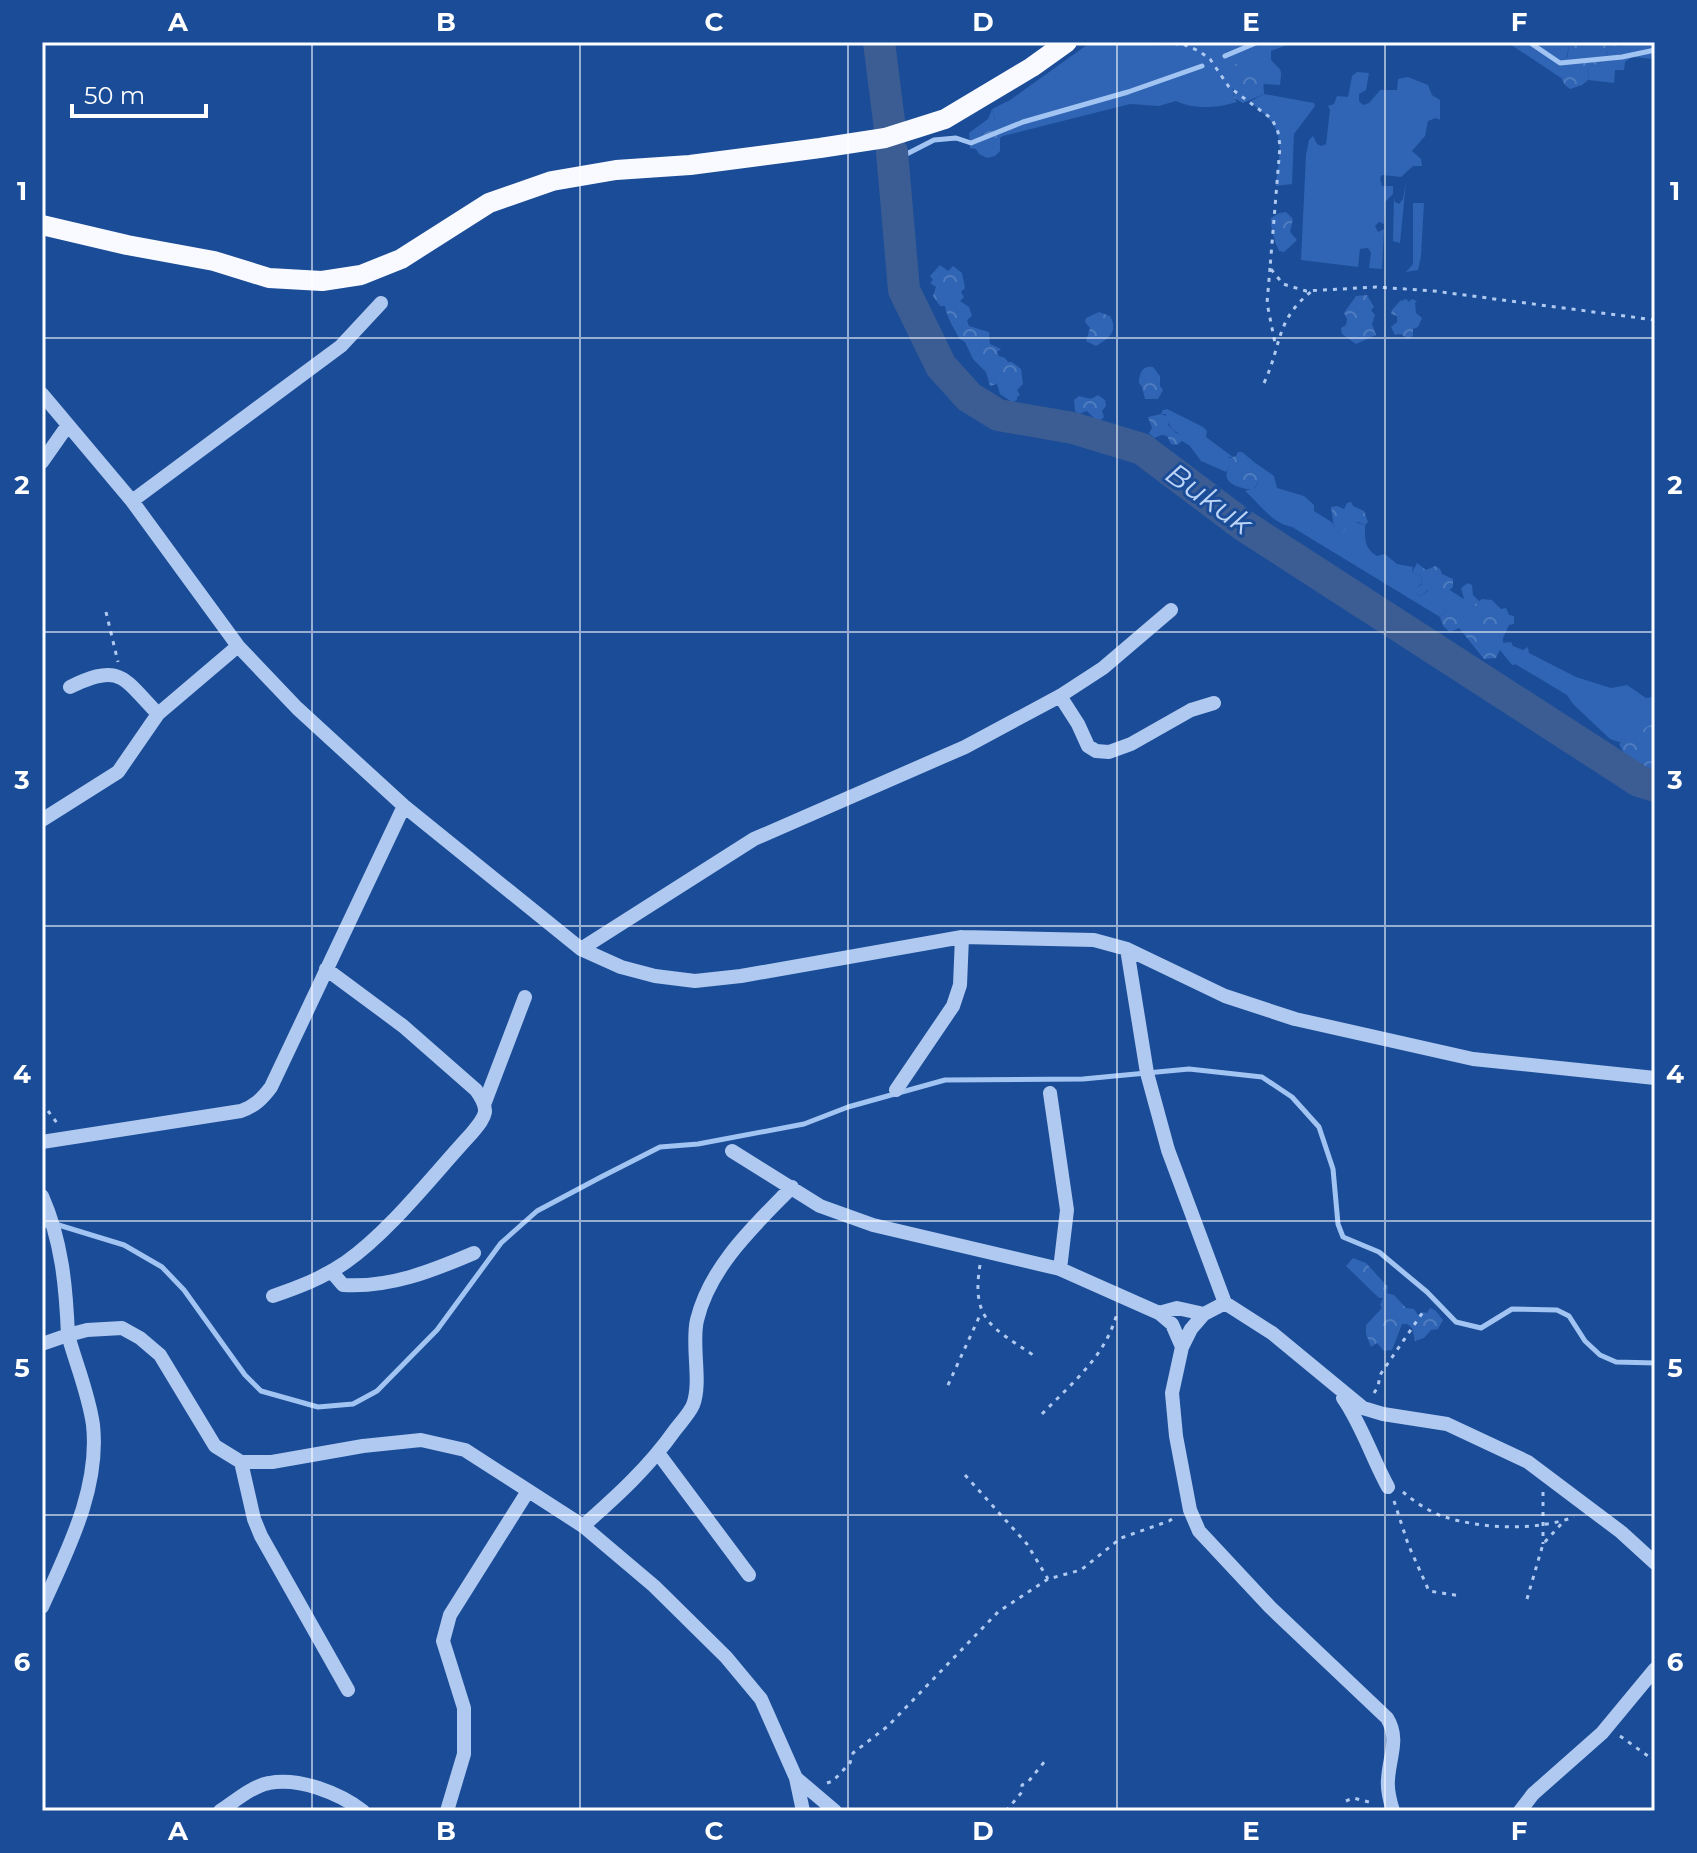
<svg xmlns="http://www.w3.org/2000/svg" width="1697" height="1853" font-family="Montserrat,sans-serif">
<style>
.green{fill:#2f65b4}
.forest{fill:url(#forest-crowns)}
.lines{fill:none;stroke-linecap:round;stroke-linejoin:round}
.stream{stroke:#a2c4f2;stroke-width:5}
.river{stroke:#3b5d94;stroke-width:32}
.path{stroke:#afc9f0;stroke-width:3;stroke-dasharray:4 6;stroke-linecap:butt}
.minor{stroke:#afc9f0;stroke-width:14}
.major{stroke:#f8faff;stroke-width:20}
.grid{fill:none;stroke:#fff;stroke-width:2;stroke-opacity:0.55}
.labels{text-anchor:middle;stroke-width:6;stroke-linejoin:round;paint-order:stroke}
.water-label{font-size:30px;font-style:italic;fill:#bbd4f7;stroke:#1b4c97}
.neatline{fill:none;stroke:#fff;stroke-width:3}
.grid-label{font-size:26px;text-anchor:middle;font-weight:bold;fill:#fff}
</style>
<defs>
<pattern id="forest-crowns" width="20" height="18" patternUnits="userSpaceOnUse" patternTransform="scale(2)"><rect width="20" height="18" fill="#2f65b4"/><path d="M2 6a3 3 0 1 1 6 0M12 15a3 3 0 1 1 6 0" fill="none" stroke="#4e7cbf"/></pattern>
</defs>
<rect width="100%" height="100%" fill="#1b4c97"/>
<path class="green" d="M1091,42H1150V45L1176,46L1178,42H1295L1271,51V60C1282,72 1282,67 1280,85L1263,84C1262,69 1253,62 1238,63L1230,69L1234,98L1237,102C1219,108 1194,110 1176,101L1159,106L1130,104L1003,136V130L997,126L992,109L1010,100Z
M1507,42H1555L1569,46L1566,59L1561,58V78Z
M1627,42H1655V59L1632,57L1625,62L1624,70H1615L1614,83L1588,80L1589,66C1600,65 1608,61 1608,49C1614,44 1622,48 1627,42Z
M1357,72L1369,73L1366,90L1359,94V101L1363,105L1369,103L1380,90H1397L1398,79L1408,77L1428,85L1432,95L1440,100V120L1436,118L1428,121L1425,136L1412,151L1421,159L1422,166H1413L1401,177L1382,175L1380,178L1382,186H1393V194L1385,202L1384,224L1379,222L1375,226L1378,232L1384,229L1382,269L1369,268L1371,253L1368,248L1360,249L1358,267L1301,260L1306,155L1309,140L1313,136L1317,144L1321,146L1326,144L1330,110L1328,106L1334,104L1337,96L1348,97L1352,76Z
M1264,94L1314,103L1315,106L1294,134L1292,184L1276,186C1280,143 1288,129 1249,102Z
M1406,182L1400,243L1393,241L1394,197L1395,202L1399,204L1403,199Z
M1413,203H1424L1421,256L1418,270L1406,272L1413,264Z
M1167,409L1203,427L1207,431L1206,437L1233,457H1229L1230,465L1226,472L1201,461L1190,446L1182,441L1183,435C1172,432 1168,425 1166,414H1161L1163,410Z
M1254,462L1274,476L1277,488L1304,496L1314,505V511L1333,523L1334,527H1344L1347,520L1365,525C1365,540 1364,548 1377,556L1385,554L1397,564L1413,567L1412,573L1421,576L1422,583L1416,588V593L1420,597L1429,590H1436L1437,594L1448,589L1464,599L1461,588L1468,583L1472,585L1473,595L1480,602L1471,607L1465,617L1447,610L1440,617L1292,527C1271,523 1259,503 1245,491L1255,488L1259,481L1252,468Z
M1528,647L1529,653L1576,677L1611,688L1627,685L1646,698L1654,697L1655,722C1646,729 1633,737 1622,743L1610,739L1573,704L1567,695L1515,664L1523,650Z"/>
<path class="forest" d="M1569,42H1627L1608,49C1608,61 1600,65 1589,66L1588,80L1582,85L1570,89C1559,82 1559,69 1561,57L1567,58L1569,46L1566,45Z
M1242,62L1251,64L1266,73L1263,77L1264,94L1243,103L1234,98V89L1229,87L1231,79L1227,73L1233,65Z
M992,109L995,120L1000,123L998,126L1003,130V136L1000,138V151L995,156L987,158L979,154L976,149L970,148L969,133L988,119Z
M1286,212L1293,219L1290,232L1297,240L1284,252L1279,251C1275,241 1270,228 1271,218L1279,213Z
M940,265L948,271L953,266L962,273L965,288L961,292L964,297L960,301L969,307L972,316L967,320L969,326L989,332L990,344L1001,349L997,352L999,356L1005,358L1008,362H1012L1021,369L1023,384L1017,390L1020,395L1017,397V400L1012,402L1000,394L997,384L990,386L986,372L973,359L965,342L960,339C954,329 947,318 945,306H940L933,296L936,287L930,283L933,280L930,276Z
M1367,295L1374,307L1371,310L1375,315L1372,324L1376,335L1356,344L1342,334L1341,328L1346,325L1347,319L1344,313L1356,296Z
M1407,299L1408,302L1412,299L1417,301L1415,303L1416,313L1422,318L1418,327L1413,329V336L1408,339L1401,334L1395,335L1391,327L1397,322V316L1391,314L1392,310L1400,301Z
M1099,312L1110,316C1119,332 1108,339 1096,346L1086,341L1090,328L1085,322L1086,318Z
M1153,367L1160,376V386L1163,390L1158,399H1145L1142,387L1139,383C1139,374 1142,365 1153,367Z
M1098,395L1105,400L1106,406L1102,411L1104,417L1101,420L1095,419L1087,411L1079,414L1075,411L1074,400L1079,396L1091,399Z
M1161,414L1170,417L1168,425L1176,433L1184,435L1182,441L1177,445L1171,444L1167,436L1162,435L1154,438L1149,433L1152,428L1148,417Z
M1238,452H1242L1254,462L1252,468L1257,471L1259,481L1253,490C1240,488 1218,484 1230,465L1227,459L1236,456Z
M1351,502L1353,506L1364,511L1368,522L1365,525L1358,522L1353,524L1347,520L1348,525L1343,533L1334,527L1331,507L1337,506L1344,509L1347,503Z
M1417,563L1426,570L1435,566L1440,569L1442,574L1453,579V587L1445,594H1437L1434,590L1432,596L1428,590L1420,597L1416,593V588L1422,584L1421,576L1412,573Z
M1482,599L1492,600L1501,609L1506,608L1509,615L1514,616V624L1509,625L1503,638V643L1511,642L1513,646L1523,650L1517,664L1512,665L1500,650L1496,658L1484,659L1459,628L1450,632L1443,626L1440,617L1447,610H1456L1464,617V612Z
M1655,722V778C1649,780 1638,775 1639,768L1629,769L1622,761L1625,755L1619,744Z
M1353,1258L1366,1263L1388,1287L1387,1293L1394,1295L1406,1308L1414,1309L1418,1315L1423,1312L1427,1313L1430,1308L1435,1310L1443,1320L1438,1329L1431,1330L1424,1338L1415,1341L1412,1328L1407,1324H1402L1392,1350L1384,1351L1377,1343L1371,1347L1366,1334V1325L1382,1308L1380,1305L1383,1298H1379L1346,1266Z"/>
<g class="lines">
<path class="stream" d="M1529,42L1560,63L1622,57L1655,50
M1225,56L1258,42
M893,161L934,140L956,138L971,143L1023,122L1128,92L1202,66
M42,1226L52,1223L124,1245L162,1267L184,1290L245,1375L261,1391L318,1407L353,1404L377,1391L437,1330L501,1243L537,1211L601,1177L660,1147L698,1144L804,1124L848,1107L945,1080L1083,1079L1189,1069L1262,1077L1292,1097L1319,1127L1333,1169L1338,1224L1343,1237L1379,1252L1427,1292L1456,1322L1481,1328L1512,1309L1557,1310L1569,1316L1585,1341L1600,1355L1616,1362L1655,1363"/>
<path class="river" d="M879,42L890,129
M892,152L904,290L941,366L969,397L998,415L1073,428L1142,449L1243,525L1639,781L1655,786"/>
<path class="path" d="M1164,42L1185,45L1199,51L1210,59L1229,87L1272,119L1278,132L1280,146L1270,268L1283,284L1306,291L1376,287L1434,291L1655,320
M1270,268L1267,303L1275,343
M1264,383C1282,345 1275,320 1312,291
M106,612L118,662
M42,1103L57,1123
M980,1265C971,1320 992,1327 1033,1355
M948,1385L981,1313
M1374,1393L1378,1387L1380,1375L1423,1312
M1042,1414C1072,1383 1106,1356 1117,1313
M965,1475L1027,1544L1048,1579
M1403,1492C1415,1502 1429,1512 1445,1517C1483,1529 1536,1531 1574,1517
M1543,1492V1544
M1394,1501L1408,1544L1429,1591L1461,1596
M1527,1599L1543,1544L1564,1521
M1620,1736L1655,1761
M827,1783L833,1781L850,1763L853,1753L888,1726L998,1612L1048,1579L1081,1570L1121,1538L1169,1521L1176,1516
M1346,1801L1353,1798L1373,1803
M1006,1811L1022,1792V1785L1028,1782L1045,1761"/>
<path class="minor" d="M42,394L132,501L238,646L297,708L404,806L581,949L621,967L655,976L695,981L741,976L962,937L1094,940L1127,949L1225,996L1295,1019L1473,1059L1655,1078
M42,462L68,425
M132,501L341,346L381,303
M70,687C121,662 123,678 158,714
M1060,696L1078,724L1088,746L1096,751L1109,752L1131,744L1191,710L1214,703
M42,820L118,772L158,714L238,646
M581,949L754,839L965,747L1060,696L1103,668L1171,610
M1127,949L1147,1073L1168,1150L1225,1303L1272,1333L1363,1408L1383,1414L1447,1424L1528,1462L1621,1532L1655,1563
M896,1090L953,1006L960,985L962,937
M1050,1093L1067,1210L1060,1269
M485,1102L525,997
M42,1142L241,1111C255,1106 262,1099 271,1087L404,806
M732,1151L820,1206L873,1225L1060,1269L1159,1313L1177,1308L1204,1314L1225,1303
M42,1196C62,1241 66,1287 68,1335L87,1330L122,1328L140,1338L160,1355L215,1446L241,1462H272L363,1446L421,1440L465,1450L583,1526L654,1586L726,1657L761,1699L796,1778L803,1811
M331,1271L343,1285C390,1288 432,1271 474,1253
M273,1296C299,1287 323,1278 346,1262C391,1230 433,1175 471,1134C486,1116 491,1111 476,1090L403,1026L326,969
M1159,1313L1172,1324L1182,1347
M1204,1314L1191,1329L1182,1347L1172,1393L1176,1436L1190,1510L1199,1531L1270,1607L1387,1718C1400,1739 1389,1757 1388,1780C1387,1789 1390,1801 1393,1811
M42,1344L68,1335C76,1364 89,1395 93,1425C100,1489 67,1551 42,1607
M1343,1398C1362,1425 1372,1458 1388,1487
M658,1453L749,1575
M241,1462L254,1519L261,1536L348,1690
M583,1526C616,1497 649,1467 675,1430C681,1422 689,1414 693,1405C702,1382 691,1345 697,1320C710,1266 755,1225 792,1187
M796,1778L835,1811
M220,1811C234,1802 252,1786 269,1783C299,1777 339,1793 363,1811
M447,1811L464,1754V1708L443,1641L450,1615L528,1491
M1520,1811L1533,1794L1602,1733L1655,1669"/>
<path class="major" d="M42,225L127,245L214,261L269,278L322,281L361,275L401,259L489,203L552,181L616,170L690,165L820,148L885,138L945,119L1032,67L1067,42"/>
</g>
<path class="grid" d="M312,42V1811M580,42V1811M848,42V1811M1117,42V1811M1385,42V1811M42,338H1655M42,632H1655M42,926H1655M42,1221H1655M42,1515H1655"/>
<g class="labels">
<g class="water-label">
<text transform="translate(1209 499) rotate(36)" y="10">Bukuk</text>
</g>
</g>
<rect width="1697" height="1853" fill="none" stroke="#1b4c97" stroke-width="88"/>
<path d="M72 104v12h134v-12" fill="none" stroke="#ffffff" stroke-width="4"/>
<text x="84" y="104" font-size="24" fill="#ffffff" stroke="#1b4c97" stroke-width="6" paint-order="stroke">50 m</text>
<rect x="44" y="44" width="1609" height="1765" class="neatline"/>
<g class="grid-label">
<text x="178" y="31">A</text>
<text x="446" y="31">B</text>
<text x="714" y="31">C</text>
<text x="983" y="31">D</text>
<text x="1251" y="31">E</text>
<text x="1519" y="31">F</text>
<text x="22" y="200">1</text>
<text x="1675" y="200">1</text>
<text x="22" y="494">2</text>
<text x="1675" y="494">2</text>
<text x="22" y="789">3</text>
<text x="1675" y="789">3</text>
<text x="22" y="1083">4</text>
<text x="1675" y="1083">4</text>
<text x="22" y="1377">5</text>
<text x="1675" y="1377">5</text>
<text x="22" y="1671">6</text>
<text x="1675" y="1671">6</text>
<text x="178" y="1840">A</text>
<text x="446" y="1840">B</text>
<text x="714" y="1840">C</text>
<text x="983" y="1840">D</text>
<text x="1251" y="1840">E</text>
<text x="1519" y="1840">F</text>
</g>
</svg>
